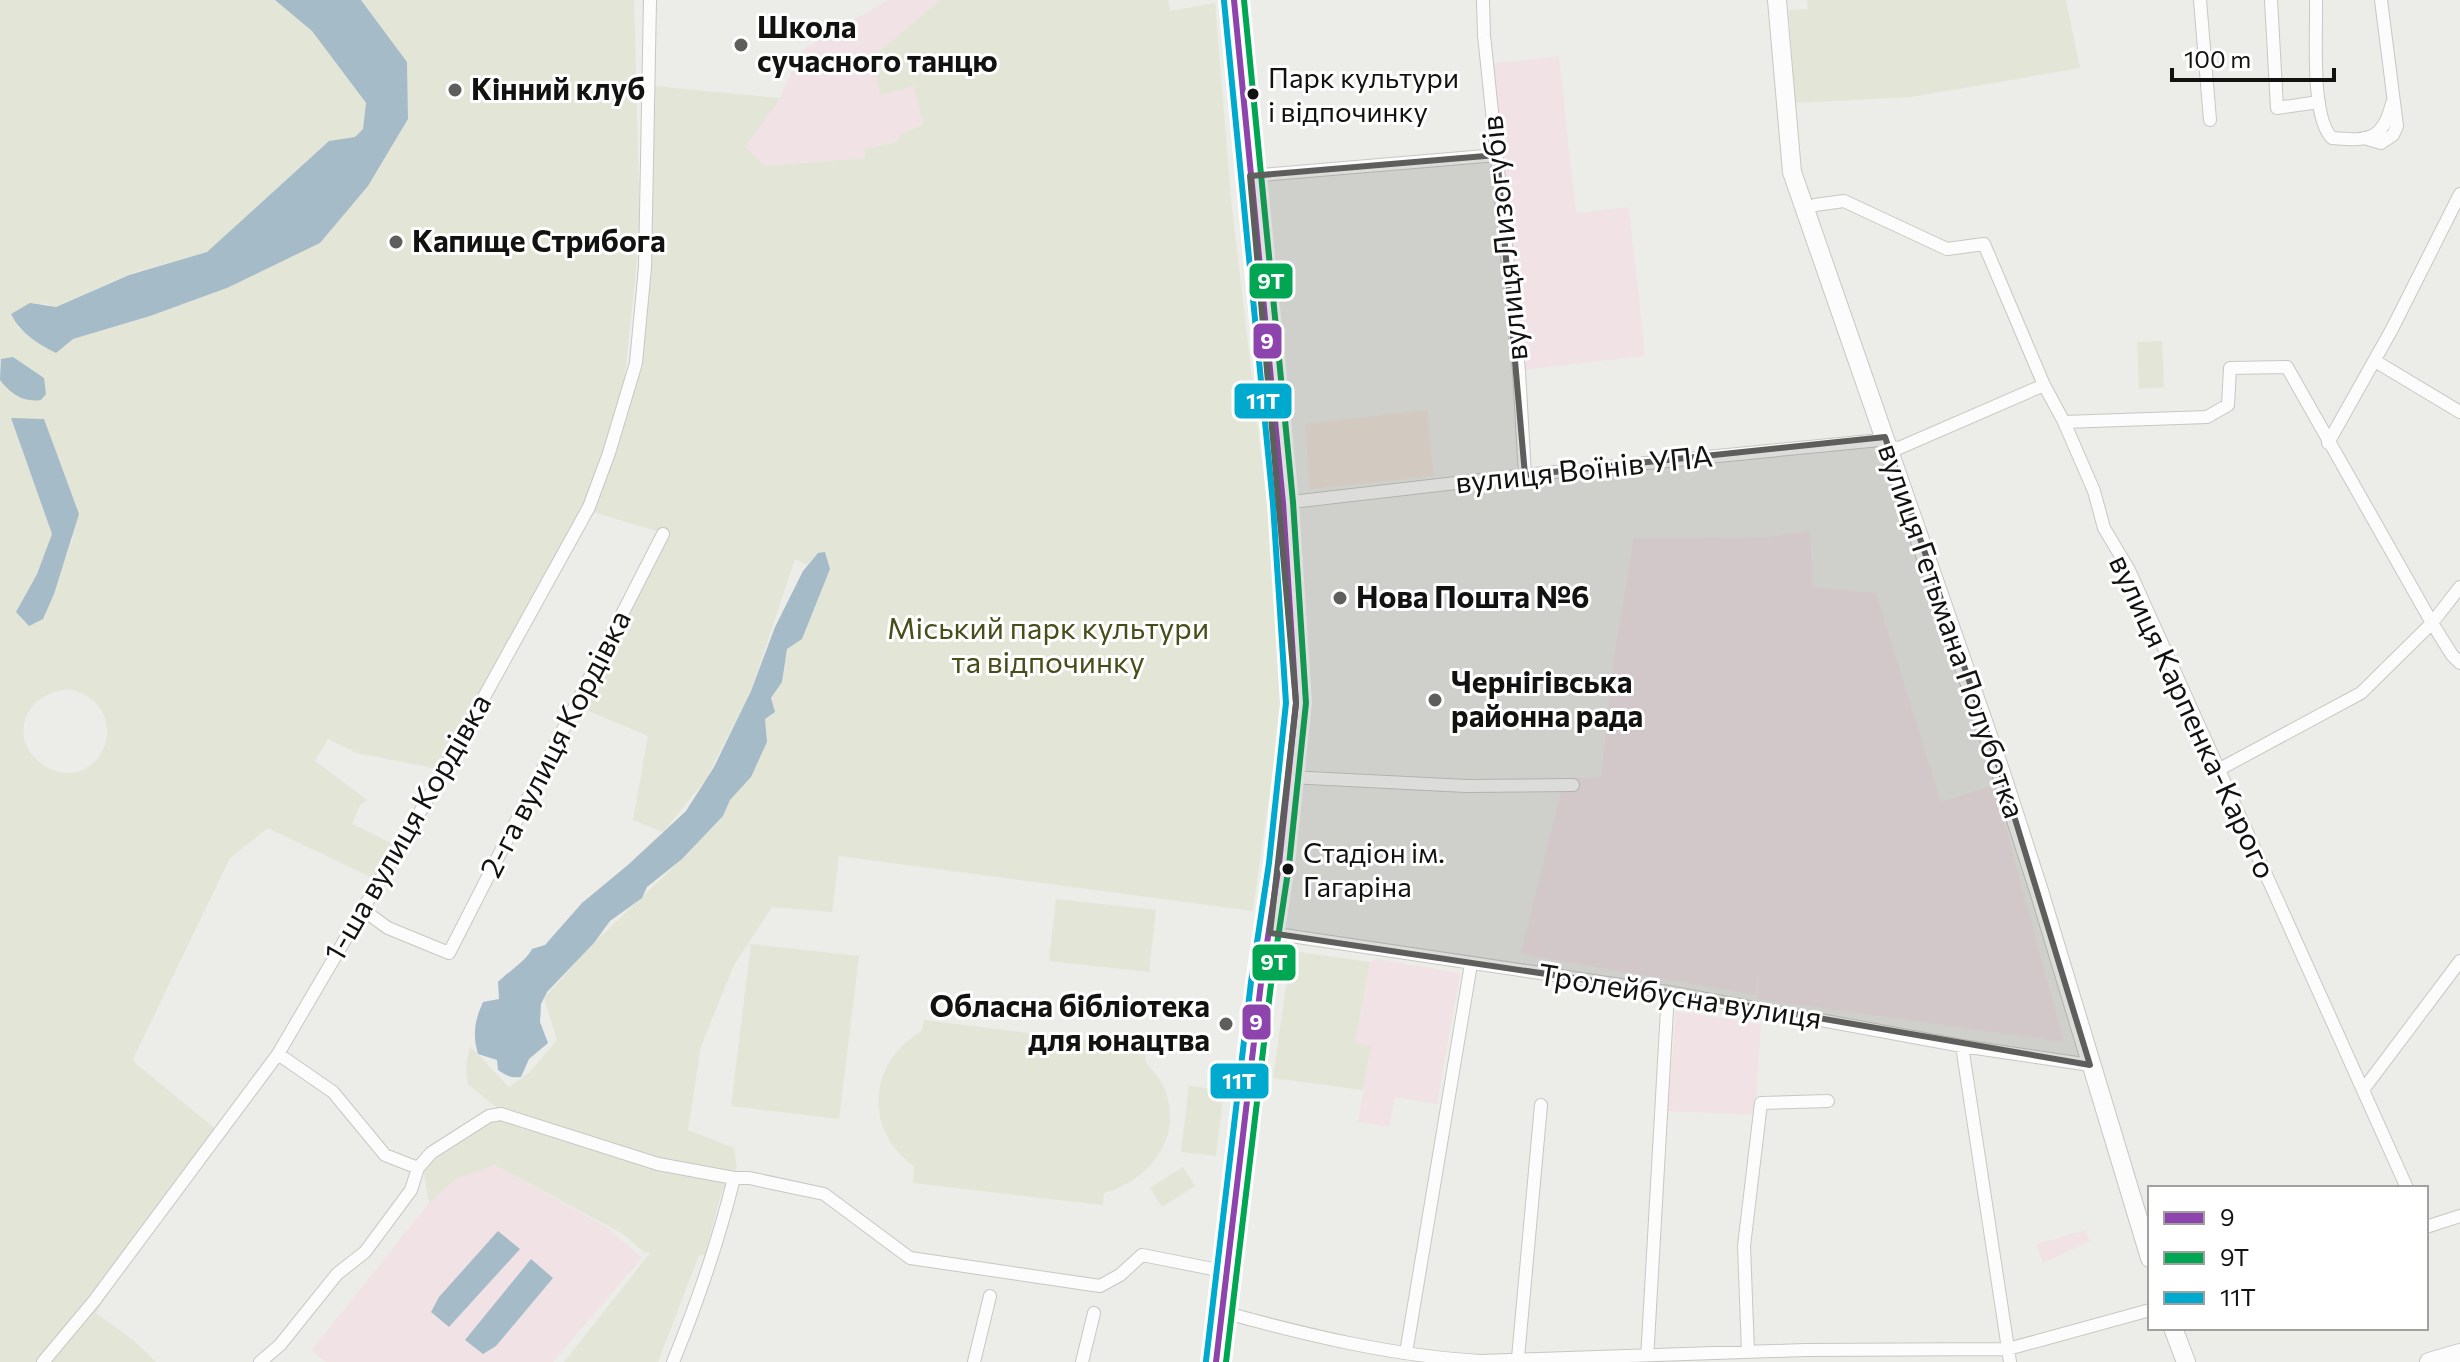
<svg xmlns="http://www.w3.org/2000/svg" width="2460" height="1362" font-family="Commissioner,sans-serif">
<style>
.commercial{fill:#efe5da}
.industrial{fill:#f1e3e5}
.green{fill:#e3e5d7;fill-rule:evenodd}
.water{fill:#a6bbc8}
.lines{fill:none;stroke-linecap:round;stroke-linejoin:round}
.street-casing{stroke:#c7c7c4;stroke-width:14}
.secondary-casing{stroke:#c7c7c4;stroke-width:20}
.primary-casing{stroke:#c7c7c4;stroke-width:22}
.street{stroke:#fcfcfc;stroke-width:12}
.secondary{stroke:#fcfcfc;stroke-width:18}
.primary{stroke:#fcfcfc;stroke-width:20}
.bus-1-casing{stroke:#fff;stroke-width:12}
.bus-2-casing{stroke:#fff;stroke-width:12}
.bus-3-casing{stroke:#fff;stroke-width:12}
.bus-1{stroke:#8e44ad;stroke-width:6}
.bus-2{stroke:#00a651;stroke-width:6}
.bus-3{stroke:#00a9ce;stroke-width:6}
.marked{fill:#5e5e5c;fill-opacity:0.2;stroke:#5e5e5c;stroke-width:6;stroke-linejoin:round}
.poi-dot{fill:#5e5e5c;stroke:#fff;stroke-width:3}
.bus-dot{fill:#121210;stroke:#fff;stroke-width:3}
.labels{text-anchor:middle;stroke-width:6;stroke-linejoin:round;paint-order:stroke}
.bus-label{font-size:28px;fill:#121210;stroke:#fff;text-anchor:start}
.poi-label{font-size:30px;font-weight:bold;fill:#121210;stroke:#fff;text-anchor:start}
.street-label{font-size:30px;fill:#121210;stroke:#fff}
.park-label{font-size:30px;fill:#474e1a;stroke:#fff}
.line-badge{stroke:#fff;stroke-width:3}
.badge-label{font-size:22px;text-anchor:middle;font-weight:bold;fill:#fff}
</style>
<rect width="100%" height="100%" fill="#ecece8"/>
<path class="commercial" d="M1427,410L1434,476L1310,489L1305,424Z"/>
<path class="industrial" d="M888,0H940L875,56L915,86L923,125L901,133L897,142L865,149V158L765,166L744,147L780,98L801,51Z
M1559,56L1576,213L1629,207L1645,356L1522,370L1489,64Z
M1810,531L1813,587L1876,593L1941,802L1994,785L2064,1042L1757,999L1760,969L1755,995L1521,954L1564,778L1601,777L1614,658L1634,538L1769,537Z
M1377,959L1460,973L1437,1104L1395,1097L1389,1127L1358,1122L1371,1047L1355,1044L1370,962Z
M1676,1011L1761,1024L1755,1115L1668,1111Z
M495,1165L608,1228L642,1258L553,1362H326L311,1351L429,1203L456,1179Z
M2085,1230L2090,1241L2043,1263L2036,1244Z"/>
<path class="green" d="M0,0H275L312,31L366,104L363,129L356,137L329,141L207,252L129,274L55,307L43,303L17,327L56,352L73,339L150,316L227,288L320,243L368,186L408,119L407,62L361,0H634L640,231L623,394L595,479L565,541L438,769L357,753L328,739L315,761L367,800L360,805L352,824L393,844L392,854L375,879L268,828L230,858L133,1059L136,1064L217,1130L178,1176L96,1313L133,1340L156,1362H0ZM11,419L73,538L43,619L16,612L37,574L52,534ZM70,689C137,707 103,792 50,769C39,764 29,754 25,742C17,711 42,691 70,689Z
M940,0H1168L1170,11L1215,3L1231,199L1268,514L1284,688L1253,911L839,856L832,912L772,907L734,965L701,1046L688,1130L734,1148L737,1167L721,1194L705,1255H699L658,1362H564L650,1253L644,1252L623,1234L495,1165L456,1179L429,1203L423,1168L503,1113L468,1084L466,1067L470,1046L509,1087L529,1073L557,1040L544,998L594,943L691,850L723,816L730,800L749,779L767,742L765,719L771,698L782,682L787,649L802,639L830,569L818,553L807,565L795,559L751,691L706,779L663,832L633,820L648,736L577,706L663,533L593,512L643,366L647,206L654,86L780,98L745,147L765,166L865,158V149L897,142L901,133L923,125L914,86L880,95L874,56Z
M1807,0H2066L2080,68L1911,97L1795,103L1789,10L1808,9Z
M2162,341L2164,387L2139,389L2137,342Z
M1056,899L1156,910L1149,972L1049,961Z
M751,944L859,956L839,1119L731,1106Z
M1291,951L1370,962L1355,1043L1371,1046L1363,1090L1273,1078Z
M924,1020L1146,1048L1145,1061C1153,1071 1162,1080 1166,1093C1182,1140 1148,1181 1104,1193L1103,1205L913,1183L914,1166C863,1130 868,1062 922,1031Z
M1189,1086L1224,1090L1216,1156L1181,1152Z
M1183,1167L1195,1186L1162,1207L1150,1188Z"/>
<path class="water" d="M275,0H361L407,62L408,119L368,186L320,243L227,288L150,316L73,339L56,353C38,344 20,333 11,314L30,303L56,307L129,275L207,252L329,141L355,137L363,129L366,103L312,31Z
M13,357L44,378L46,394L41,400C23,403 10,393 0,380L1,359Z
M11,418L44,419L79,514L54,594L43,619L29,626L16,612L37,574L52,534Z
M825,552L830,569L802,639L787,649L782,682L771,698L775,712L765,719L767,742L751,777L730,800L723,816L682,859L647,887L642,898L610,921L594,943L547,992L541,1004L540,1022L548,1043L529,1059L521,1077C511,1078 507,1076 498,1070L497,1060L478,1054C472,1034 475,1020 483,1002L499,999L498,982C509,971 525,962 532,949L545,945L582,903L629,864L686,811L714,767L751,691L775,627L803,571L818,553Z
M498,1231L520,1249L449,1327L431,1312L439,1297Z
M531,1259L553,1278L496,1346L483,1354L465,1340Z"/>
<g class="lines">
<defs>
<path id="street" d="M1483,0L1484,35L1519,371L1525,475
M2200,0L2210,120
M2271,0L2277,108L2319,102
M2316,0C2317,32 2310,116 2332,138C2368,141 2383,141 2392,103
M2364,138L2381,143L2393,135L2397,126L2381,0
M1250,176L1497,155
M1804,210L1815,205L1844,201L1947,249L1984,244L2044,385L2064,422L2094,491L2104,528L2129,570L2407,1188
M2375,361L2460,412
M2064,422L2207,417L2228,405L2230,368L2287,367L2432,623L2452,655L2460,663
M2328,443L2392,329L2460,194
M1889,447L1899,448L2044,385
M1283,503L1525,475L1880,440L1885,437
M2218,770L2361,693L2432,623L2460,587
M1289,777L1466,786L1573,785
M363,910L388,928L449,953L663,534
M1270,933L1668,992L1962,1046L2090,1065
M1962,1046L2010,1362
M278,1054L333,1092L385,1155L418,1168
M2363,1090L2460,961
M2426,1227L2460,1216
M1223,1312C1306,1335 1393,1356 1480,1361L1805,1350L2008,1349L2150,1310
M1748,1352L1744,1246L1761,1103L1828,1101
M1406,1353L1471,964
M1518,1358L1541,1105
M1647,1360L1668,992
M43,1362L94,1301L278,1054L431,793L589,507L609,453L636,363L645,267L650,0
M260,1362L280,1345L337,1274L365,1252L411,1190L418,1168L431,1153L489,1116L501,1114L658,1164L734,1178H749L824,1194L910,1258L1100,1286L1120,1275L1142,1255L1228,1272
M673,1362C698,1301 718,1243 734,1178
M974,1362L990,1296
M1082,1362L1094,1313"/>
<path id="secondary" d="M1777,0L1792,172L2001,773L2039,891L2150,1258
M2173,1328L2186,1362
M2429,1362L2460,1353"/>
<path id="primary" d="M1216,1362L1261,983L1279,864L1296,703L1283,503L1234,0"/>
</defs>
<use href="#street" class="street-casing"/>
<use href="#secondary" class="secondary-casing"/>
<use href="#primary" class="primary-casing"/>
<use href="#street" class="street"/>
<use href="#secondary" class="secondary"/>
<use href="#primary" class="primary"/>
<defs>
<path id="bus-1" d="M1216,1362L1261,983L1279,864L1296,703L1283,503L1234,0"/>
<path id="bus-2" d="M1226,1362L1271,984L1289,865L1306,703L1293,502L1244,0"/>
<path id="bus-3" d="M1206,1361L1251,982L1269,863L1286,703L1273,504L1224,1"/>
</defs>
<use href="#bus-1" class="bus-1-casing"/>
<use href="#bus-2" class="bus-2-casing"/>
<use href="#bus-3" class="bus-3-casing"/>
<use href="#bus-1" class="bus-1"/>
<use href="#bus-2" class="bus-2"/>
<use href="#bus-3" class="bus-3"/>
</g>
<path class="marked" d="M1497,155L1525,475L1885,437L2001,773L2090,1065L1668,992L1270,933L1296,703L1250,176Z"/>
<g class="poi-dot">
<circle cx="741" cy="45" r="8"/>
<circle cx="455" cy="90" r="8"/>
<circle cx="396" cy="242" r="8"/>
<circle cx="1340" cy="598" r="8"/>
<circle cx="1435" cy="700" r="8"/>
<circle cx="1226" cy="1024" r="8"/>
</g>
<g class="bus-dot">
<circle cx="1253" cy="94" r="7"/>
<circle cx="1288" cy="869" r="7"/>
</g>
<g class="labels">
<g class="bus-label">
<text x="1268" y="88">Парк культури<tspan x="1268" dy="34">і відпочинку</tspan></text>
<text x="1303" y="863">Стадіон ім.<tspan x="1303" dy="34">Гагаріна</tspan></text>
</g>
<g class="poi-label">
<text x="757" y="38">Школа<tspan x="757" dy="34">сучасного танцю</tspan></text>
<text x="471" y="100">Кінний клуб</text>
<text x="412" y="252">Капище Стрибога</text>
<text x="1356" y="608">Нова Пошта №6</text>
<text x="1451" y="693">Чернігівська<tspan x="1451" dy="34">районна рада</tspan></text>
<text x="1210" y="1017" text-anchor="end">Обласна бібліотека<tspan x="1210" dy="34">для юнацтва</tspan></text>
</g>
<g class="street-label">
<text transform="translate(1505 238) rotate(-96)" y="10">вулиця Лизогубів</text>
<text transform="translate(1584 470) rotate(-6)" y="10">вулиця Воїнів УПА</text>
<text transform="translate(1951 631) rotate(71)" y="10">вулиця Гетьмана Полуботка</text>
<text transform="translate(2192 717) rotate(65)" y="10">вулиця Карпенка-Карого</text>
<text transform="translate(556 744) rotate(-63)" y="10">2-га вулиця Кордівка</text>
<text transform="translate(408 828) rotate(-60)" y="10">1-ша вулиця Кордівка</text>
<text transform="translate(1680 997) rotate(9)" y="10">Тролейбусна вулиця</text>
</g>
<g class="park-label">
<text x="1048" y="639">Міський парк культури<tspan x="1048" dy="34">та відпочинку</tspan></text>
</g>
</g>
<g class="line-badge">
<rect x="1248" y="262" width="46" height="38" rx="8" fill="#00a651"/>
<rect x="1252" y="322" width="31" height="38" rx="8" fill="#8e44ad"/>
<rect x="1233" y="382" width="60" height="38" rx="8" fill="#00a9ce"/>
<rect x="1251" y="943" width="46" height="39" rx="8" fill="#00a651"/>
<rect x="1241" y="1003" width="31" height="38" rx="8" fill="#8e44ad"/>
<rect x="1209" y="1062" width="61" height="38" rx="8" fill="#00a9ce"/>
</g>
<g class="badge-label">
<text x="1271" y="289">9Т</text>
<text x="1267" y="349">9</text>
<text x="1263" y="409">11Т</text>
<text x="1274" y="970">9Т</text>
<text x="1256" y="1030">9</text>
<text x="1239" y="1089">11Т</text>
</g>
<rect x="2148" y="1186" width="280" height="144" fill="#ffffff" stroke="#a0a09f" stroke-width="2"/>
<rect x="2164" y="1212" width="40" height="12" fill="#8e44ad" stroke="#a0a09f" stroke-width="2"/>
<text x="2220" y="1226" font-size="24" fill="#121210">9</text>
<rect x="2164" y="1252" width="40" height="12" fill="#00a651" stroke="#a0a09f" stroke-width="2"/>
<text x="2220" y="1266" font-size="24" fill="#121210">9Т</text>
<rect x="2164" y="1292" width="40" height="12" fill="#00a9ce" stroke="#a0a09f" stroke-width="2"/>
<text x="2220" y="1306" font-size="24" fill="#121210">11Т</text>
<path d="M2172 68v12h162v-12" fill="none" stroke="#121210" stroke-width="4"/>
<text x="2184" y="68" font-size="24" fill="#121210" stroke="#ffffff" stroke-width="6" paint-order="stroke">100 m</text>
</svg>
